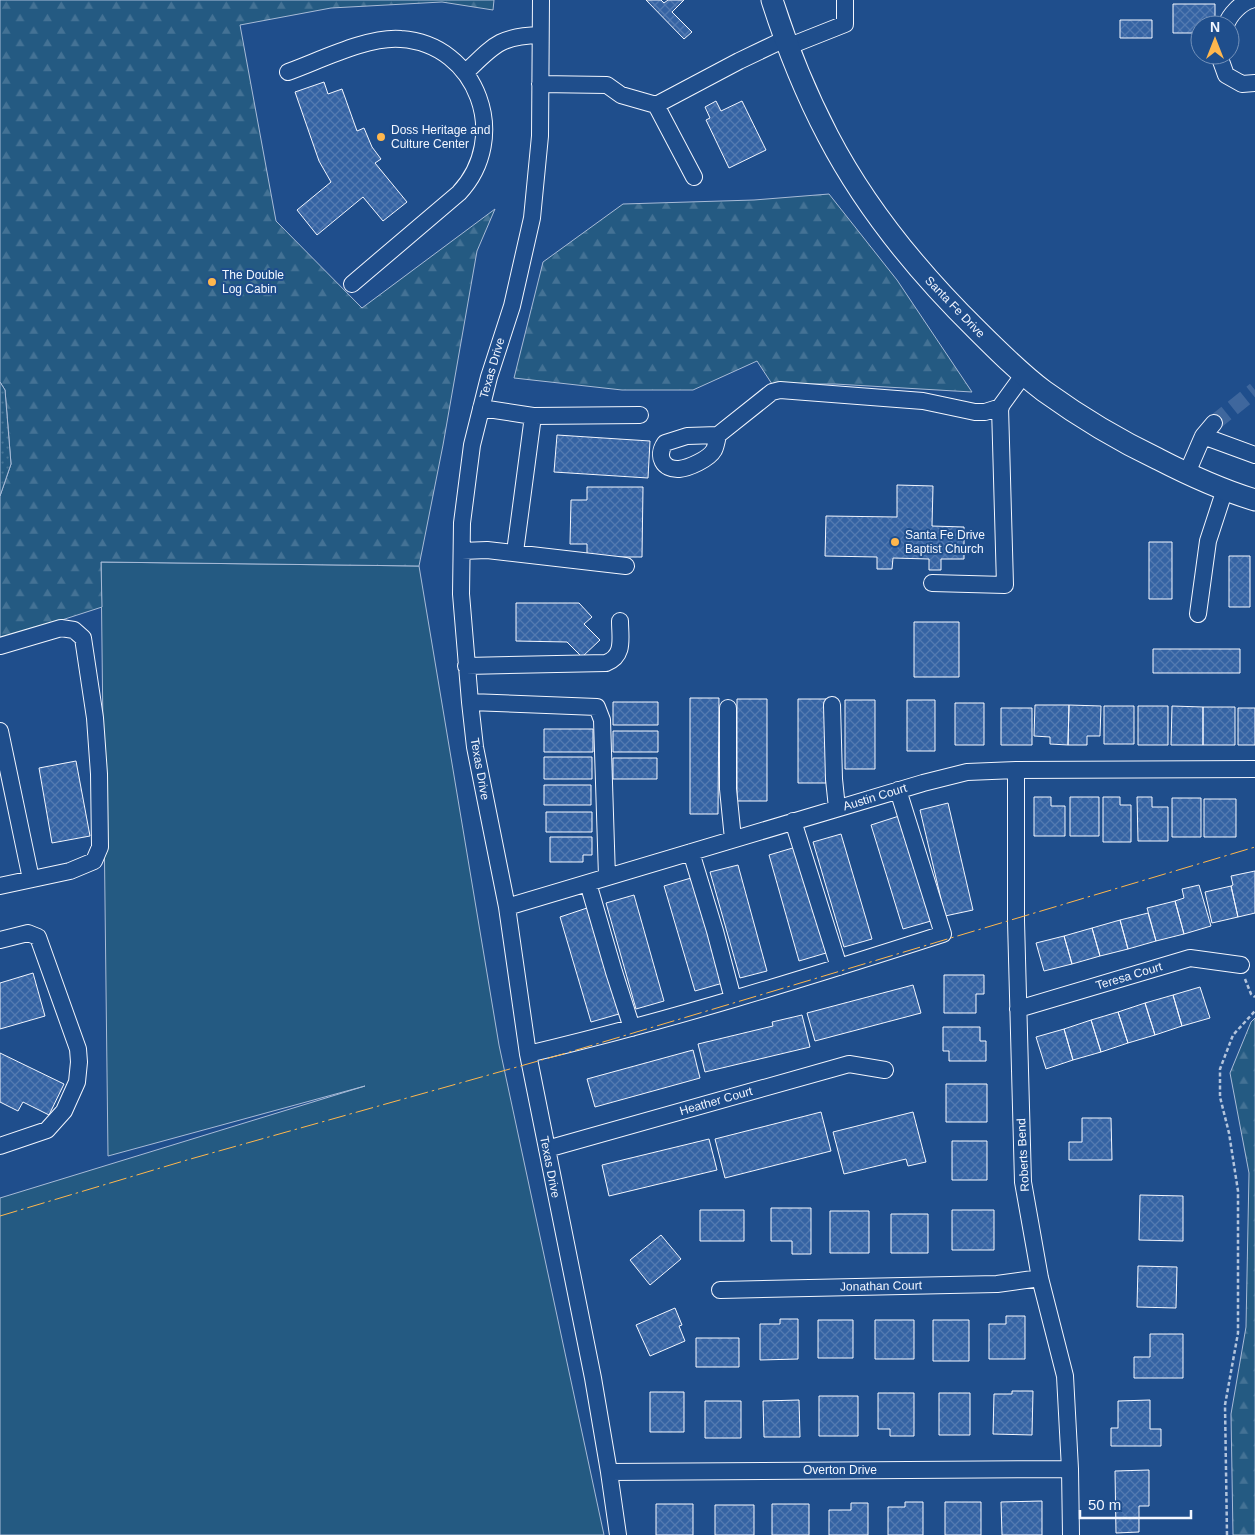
<svg xmlns="http://www.w3.org/2000/svg" width="1255" height="1535" font-family="Helvetica,sans-serif">
<style>
.green{fill:#245a82;stroke:#a8bbd7}
.forest{fill:url(#forest-firs);stroke:#a8bbd7}
.park{fill:url(#park-dots);stroke:#a8bbd7}
.building{fill:url(#building-cross-hatch);stroke:#f2f6ff}
.lines{fill:none;stroke-linecap:round;stroke-linejoin:round}
.minor-tunnel{stroke:#3f679d;stroke-width:16;stroke-dasharray:16 8;stroke-linecap:butt}
.minor-casing{stroke:#f2f6ff;stroke-width:18}
.major-casing{stroke:#f2f6ff;stroke-width:23}
.path{stroke:#b3c4dc;stroke-width:2.5;stroke-dasharray:4 2.5;stroke-linecap:butt}
.minor{stroke:#1f4e8c;stroke-width:16}
.major{stroke:#1f4e8c;stroke-width:21}
.power{stroke:#ffb74d;stroke-width:1;stroke-dasharray:18 4 2.5 4;stroke-linecap:butt}
.poi-dot{fill:#ffb74d;stroke:#1f4e8c;stroke-width:2}
.labels{text-anchor:middle;stroke-width:4;stroke-linejoin:round;paint-order:stroke}
.poi-label{font-size:12px;fill:#f2f6ff;stroke:#1f4e8c;text-anchor:start}
.street-label{font-size:12px;fill:#f2f6ff;stroke:#1f4e8c}
</style>
<defs>
<pattern id="forest-firs" width="22" height="20" patternUnits="userSpaceOnUse" patternTransform="scale(1.25)"><rect width="22" height="20" fill="#245a82"/><path d="M5 1l3.5 6h-7zM16 11l3.5 6h-7z" fill="#447295"/></pattern>
<pattern id="park-dots" width="8" height="8" patternUnits="userSpaceOnUse" patternTransform="scale(1.25)"><rect width="8" height="8" fill="#245a82"/><path d="M2 2h.1M6 6h.1" fill="none" stroke="#447295" stroke-width="1.8" stroke-linecap="round"/></pattern>
<pattern id="building-cross-hatch" width="8" height="8" patternUnits="userSpaceOnUse" patternTransform="scale(1.25)"><rect width="8" height="8" fill="#3563a3"/><path d="M0 0l8 8M0 8l8-8" fill="none" stroke="#537ab1"/></pattern>
</defs>
<rect width="100%" height="100%" fill="#1f4e8c"/>
<path class="green" d="M101,562L419,566L499,1045L604,1535H0V1198L365,1086L108,1156Z"/>
<path class="forest" d="M0,0H494L493,10L442,2L331,8L240,25L276,221L362,308L495,209L477,251L443,445L419,566L101,562L102,607L0,640V496L11,464L5,390L0,382Z
M829,194L897,280L972,392L835,384H772L757,361L693,390H622L514,378L543,262L623,204L754,200Z
M1255,1018V1535H1233L1231,1414L1246,1327L1249,1173L1230,1073L1251,1022Z"/>
<path class="park" d="M0,382L5,390L11,464L0,496Z"/>
<path class="building" d="M646,0H661L664,3L668,0H684L672,12L692,32L684,39Z
M1173,4H1215V24L1200,25V33H1173Z
M1120,20H1152V38H1120Z
M324,82L328,94L342,89L357,131L364,128L372,147L381,159L375,163L407,202L383,221L363,197L317,235L297,210L331,182L319,161L295,92Z
M716,101L721,111L742,101L766,150L729,168L706,120L710,118L705,107Z
M557,435L650,441L648,478L554,472Z
M897,485L933,486L932,526L964,527V559H941V570H929V559L893,558L892,569H877V557L825,556L826,516L897,517Z
M587,487H643L642,557H587V544H570L571,500H587Z
M1149,542H1172V599H1149Z
M1229,556H1250V607H1229Z
M516,603H579L592,617L584,624L600,640L582,657L567,642L516,641Z
M914,622H959V677H914Z
M1153,649H1240V673H1153Z
M690,698H719L718,814H690Z
M737,699H767V801H737Z
M798,699H826V783H798Z
M845,700H875V769H845Z
M907,700H935V751H907Z
M613,702H658V725H613Z
M955,703H984V745H955Z
M1035,705H1069L1068,745L1050,744V737L1034,736Z
M1069,705L1101,706L1100,736H1087V745H1068Z
M1104,706H1134V744H1104Z
M1138,706H1168V745H1138Z
M1172,706L1203,707V745H1171Z
M1203,707H1235V745H1203Z
M1001,708H1032V745H1001Z
M1238,708H1255V745H1238Z
M544,729H593V752H544Z
M613,731H658V752H613Z
M544,757H592V779H544Z
M613,758H657V779H613Z
M76,761L90,836L52,843L39,768Z
M544,785H591V805H544Z
M1034,797H1051V806H1065V836H1034Z
M1070,797H1099V836H1070Z
M1103,797H1120V805H1131V842H1103Z
M1137,797H1152V807H1168V841H1138Z
M1172,798H1201V837H1172Z
M1204,799H1236V837H1204Z
M948,803L973,910L945,916L920,810Z
M546,812H592V832H546Z
M899,816L931,921L903,929L871,825Z
M841,834L872,939L844,947L813,842Z
M550,837H592V855H583V862H550Z
M796,847L826,953L799,961L769,855Z
M738,865L767,971L740,978L710,872Z
M1255,871V913L1238,917L1231,886L1233,885L1231,876Z
M691,878L723,983L695,991L664,886Z
M1199,885L1211,926L1184,934L1175,901L1184,898L1182,889Z
M1231,886L1238,917L1212,923L1205,892Z
M634,895L664,1001L636,1009L606,903Z
M1175,901L1184,934L1156,941L1147,908Z
M587,908L619,1014L591,1022L560,917Z
M1148,913L1156,941L1128,949L1120,920Z
M1120,920L1128,949L1100,956L1092,928Z
M1092,928L1100,956L1072,964L1064,936Z
M1064,936L1072,964L1044,971L1036,943Z
M33,973L45,1016L0,1029V983Z
M944,975H984V994H976V1013H944Z
M913,985L921,1013L815,1041L807,1013Z
M1200,987L1210,1018L1182,1026L1173,995Z
M1173,995L1182,1026L1155,1035L1145,1003Z
M1145,1003L1155,1035L1128,1043L1118,1012Z
M1118,1012L1128,1043L1101,1052L1091,1020Z
M802,1015L810,1047L705,1072L698,1044L773,1026L772,1022Z
M1091,1020L1101,1052L1073,1060L1064,1029Z
M943,1027H980V1041H986V1061H949V1051H943Z
M1064,1029L1073,1060L1046,1069L1036,1037Z
M693,1050L700,1078L595,1107L587,1079Z
M0,1053L64,1084L49,1115L23,1102L18,1111L0,1102Z
M946,1084H987V1122H946Z
M821,1112L831,1151L725,1178L715,1139Z
M913,1112L926,1162L908,1166L906,1159L844,1174L833,1132Z
M1082,1118H1111L1112,1160H1069V1142H1082Z
M709,1139L717,1170L609,1196L602,1165Z
M952,1141H987V1180H952Z
M1140,1195L1183,1196V1241L1139,1240Z
M771,1208H811V1254H792V1241H771Z
M700,1210H744V1241H700Z
M952,1210H994V1250H952Z
M830,1211H869V1253H830Z
M891,1214H928V1253H891Z
M661,1235L681,1259L650,1285L630,1260Z
M1138,1266L1177,1267L1176,1308L1137,1307Z
M675,1308L682,1325L679,1326L685,1341L650,1356L636,1325Z
M1006,1316H1025V1359H989V1324H1006Z
M780,1319H798V1359L760,1360V1324H780Z
M818,1320H853V1358H818Z
M875,1320H914V1359H875Z
M933,1320H969V1361H933Z
M1150,1334H1183V1378H1134V1357H1150Z
M696,1338H739V1367H696Z
M1012,1391H1033L1032,1435L993,1434L994,1394H1012Z
M650,1392H684V1432H650Z
M878,1393H914V1436H890V1429H878Z
M939,1393H970V1435H939Z
M819,1396H858V1436H819Z
M799,1400L800,1437H764L763,1401Z
M1150,1400V1429H1161V1446H1111V1428H1118V1401Z
M705,1401H741V1438H705Z
M1149,1470V1506H1139V1532L1116,1533L1115,1471Z
M1042,1501V1535H1002L1001,1502Z
M905,1502H923V1535H888V1507H905Z
M945,1502H981V1535H945Z
M851,1503H868V1535H829V1510H851Z
M656,1504H693V1535H656Z
M772,1504H809V1535H772Z
M715,1505H754V1535H715Z"/>
<g class="lines">
<path class="minor-tunnel" d="M1214,423L1255,390"/>
<defs>
<path id="minor" d="M541,0L540,136L532,218L512,306L489,377L472,445L462,523L461,594L470,702L475,747L507,907L528,1054L593,1378L609,1472L618,1535
M1226,25C1230,14 1241,3 1251,0
M787,47L845,24V0
M1221,55V61L1226,75L1242,84L1255,83
M288,72C319,61 368,36 401,39C478,44 511,138 459,193L352,284
M465,73C493,46 499,36 540,35
M540,84L607,85L621,95L656,105L739,61L785,39
M656,105L694,177
M481,408L533,416L640,415
M718,435C717,440 716,446 714,450C709,459 689,468 679,469C663,470 656,456 665,443L687,436L718,435L772,392L780,390L923,401L975,412H985L1001,407
M1203,436L1214,423
M1187,473L1203,436L1255,455
M462,551L487,550L626,566
M515,552L533,416
M932,583L1005,585L1000,407L1024,374
M1198,614L1208,541L1225,489
M0,646L61,628L74,630L83,638L95,718L99,774L100,847L94,861L70,871L0,886
M466,666L606,663C625,656 620,638 620,621
M470,702L597,707L602,720L607,877
M832,705L834,779L837,808
M728,708V789L733,839
M0,731L31,879
M1016,770V921L1023,1182L1040,1278L1065,1376L1070,1469L1071,1535
M793,821L839,967
M691,852L715,931L733,999
M588,883L614,972L632,1028
M507,907L923,783L967,772L1016,770L1255,769
M0,940L28,933L38,937L78,1049L79,1062L77,1082L64,1111L47,1130L0,1146
M1018,1009L1190,958L1241,965
M528,1054C668,1021 806,978 943,934L898,790
M547,1149L849,1064L885,1070
M720,1290L997,1284L1040,1278
M609,1472L1070,1469"/>
<path id="major" d="M772,0C787,47 805,92 828,136C866,209 919,273 977,330C998,351 1020,373 1044,391C1080,417 1118,440 1158,459C1189,475 1222,490 1255,500"/>
</defs>
<use href="#minor" class="minor-casing"/>
<use href="#major" class="major-casing"/>
<path class="path" d="M1245,979L1251,994L1255,997
M1227,1535L1225,1405L1238,1333V1191L1229,1133L1220,1097V1069L1233,1035L1255,1011"/>
<use href="#minor" class="minor"/>
<use href="#major" class="major"/>
<path class="power" d="M0,1216L187,1160L563,1054L1255,847"/>
</g>
<g class="poi-dot">
<circle cx="381" cy="137" r="5"/>
<circle cx="212" cy="282" r="5"/>
<circle cx="895" cy="542" r="5"/>
</g>
<g class="labels">
<g class="poi-label">
<text x="391" y="134">Doss Heritage and<tspan x="391" dy="14">Culture Center</tspan></text>
<text x="222" y="279">The Double<tspan x="222" dy="14">Log Cabin</tspan></text>
<text x="905" y="539">Santa Fe Drive<tspan x="905" dy="14">Baptist Church</tspan></text>
</g>
<g class="street-label">
<text transform="translate(955 307) rotate(46)" y="4">Santa Fe Drive</text>
<text transform="translate(492 368) rotate(-74)" y="4">Texas Drive</text>
<text transform="translate(480 769) rotate(80)" y="4">Texas Drive</text>
<text transform="translate(875 797) rotate(-17)" y="4">Austin Court</text>
<text transform="translate(1129 976) rotate(-17)" y="4">Teresa Court</text>
<text transform="translate(716 1101) rotate(-16)" y="4">Heather Court</text>
<text transform="translate(1023 1155) rotate(-93)" y="4">Roberts Bend</text>
<text transform="translate(550 1167) rotate(79)" y="4">Texas Drive</text>
<text transform="translate(881 1286) rotate(-1)" y="4">Jonathan Court</text>
<text x="840" y="1474">Overton Drive</text>
</g>
</g>
<g transform="translate(1215 40)"><circle r="24" fill="#1f4e8c" stroke="#7391ba"/>
<path d="M0-4L9 19L0 12L-9 19Z" fill="#ffb74d"/>
<text y="-8" font-size="14" font-weight="bold" text-anchor="middle" fill="#f2f6ff">N</text>
</g>
<path d="M1080 1510v8h111v-8" fill="none" stroke="#f2f6ff" stroke-width="2.5"/>
<text x="1088" y="1510" font-size="15" fill="#f2f6ff" stroke="#1f4e8c" stroke-width="4" paint-order="stroke">50 m</text>
</svg>
